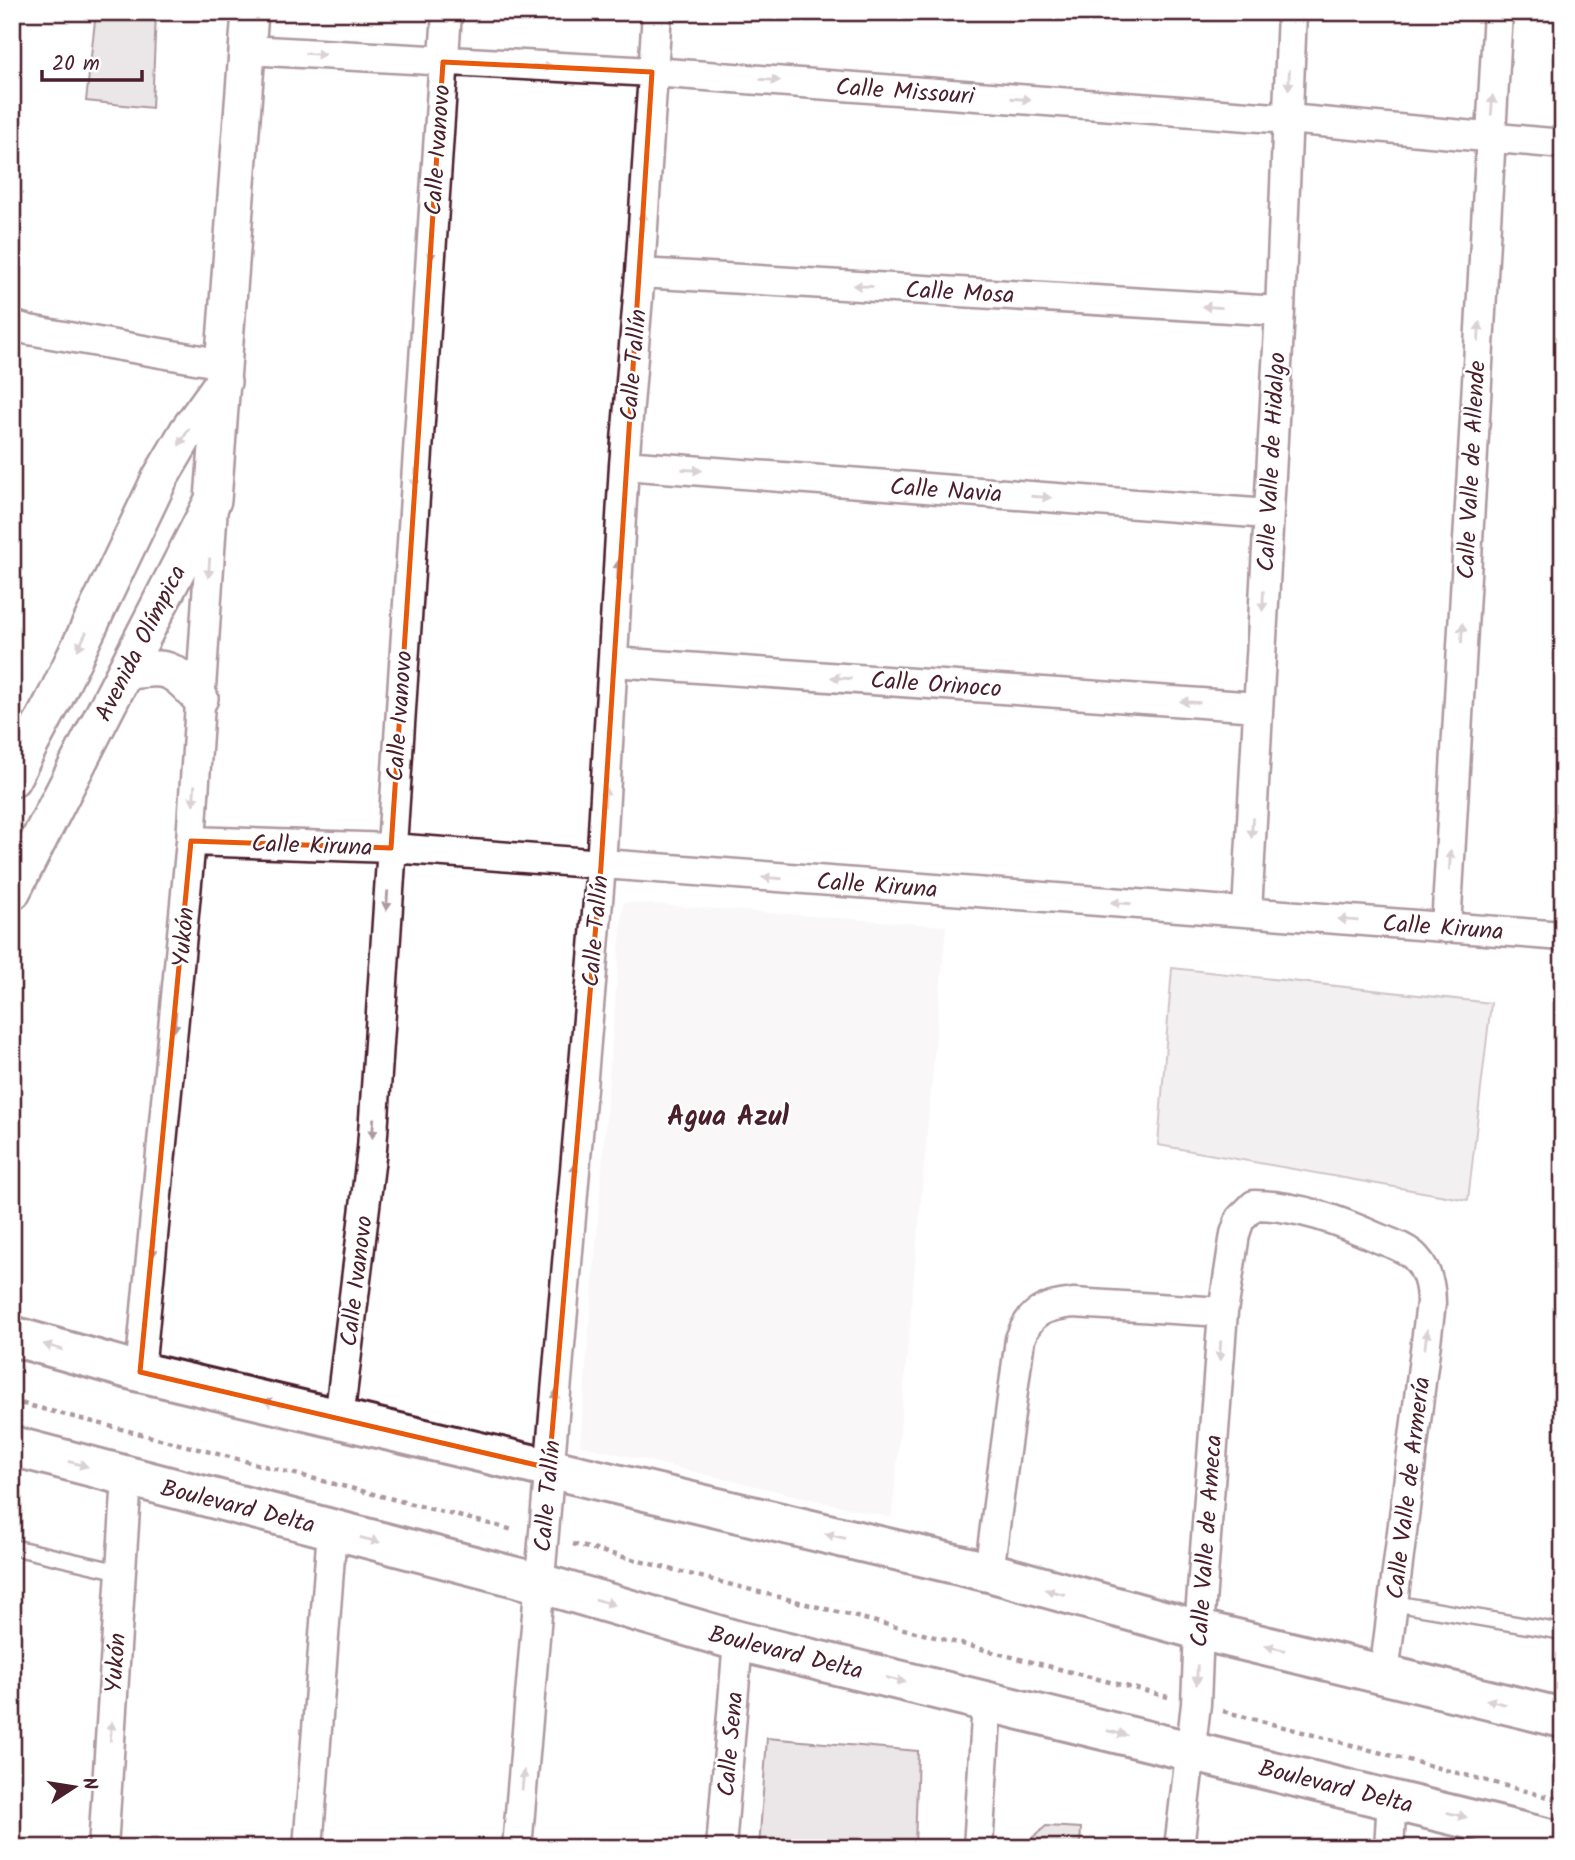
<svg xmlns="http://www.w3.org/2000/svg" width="1575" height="1860" font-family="Kalam,sans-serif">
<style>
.built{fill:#f2eeef}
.green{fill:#e5dee0;stroke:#987e86;stroke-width:2}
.building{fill:#d2c7cb;stroke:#4a1f2b;stroke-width:2}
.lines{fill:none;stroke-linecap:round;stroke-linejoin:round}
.service-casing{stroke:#4a1f2b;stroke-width:19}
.minor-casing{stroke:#4a1f2b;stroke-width:33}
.tertiary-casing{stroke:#4a1f2b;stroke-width:40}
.primary-casing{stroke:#4a1f2b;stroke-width:44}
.path{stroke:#4a1f2b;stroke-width:4.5;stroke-dasharray:5 5;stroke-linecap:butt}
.service{stroke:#fff;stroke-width:14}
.minor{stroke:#fff;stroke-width:28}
.tertiary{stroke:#fff;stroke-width:35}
.primary{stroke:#fff;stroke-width:38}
.oneway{fill:#ae9aa0}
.marked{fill:none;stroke:#e8590c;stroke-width:5;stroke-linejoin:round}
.labels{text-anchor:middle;stroke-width:5;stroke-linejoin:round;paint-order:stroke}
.street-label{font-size:24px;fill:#4a1f2b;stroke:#fff}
.quarter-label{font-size:28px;font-weight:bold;fill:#4a1f2b;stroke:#fff}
</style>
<rect width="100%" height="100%" fill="#fff"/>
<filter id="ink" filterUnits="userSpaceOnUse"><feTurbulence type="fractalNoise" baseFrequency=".0143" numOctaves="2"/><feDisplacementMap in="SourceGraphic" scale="14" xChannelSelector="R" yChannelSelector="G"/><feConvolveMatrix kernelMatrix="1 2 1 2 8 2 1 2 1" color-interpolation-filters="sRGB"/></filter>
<g filter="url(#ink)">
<path class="built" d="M623,902L946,926L892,1518L580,1445Z"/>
<path class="green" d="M1172,968L1491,1003L1468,1200L1158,1145Z"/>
<path class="building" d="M96,12H156L152,108L86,101Z
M767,1738L918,1751L915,1848H759Z
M1046,1826L1081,1828L1080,1848H1023L1024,1845Z"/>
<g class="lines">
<defs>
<path id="service" d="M12,1547L121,1572
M1393,1603L1563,1632"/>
<path id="minor" d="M247,50L652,72L1288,119L1563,144
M640,273L1280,311
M12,325L29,330L224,364
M624,465L1268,514
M613,662L1258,707
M191,841L391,848L1563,936
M1247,912L1280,311L1292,12
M1446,928L1498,12
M140,1372L191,841L213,506
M339,1419L372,1149L447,12
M989,1572L1020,1339C1031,1310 1044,1307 1073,1303L1223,1312
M103,1848L127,1478
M308,1848L332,1530
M517,1848L601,866L624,465L640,273L657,12
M721,1848L738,1641
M978,1848L987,1702
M1179,1848L1196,1704L1199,1630L1223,1312L1235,1234L1240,1219L1254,1205C1297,1205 1340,1221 1378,1238C1390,1243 1407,1248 1416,1258C1428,1271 1431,1287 1431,1303L1384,1674
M1389,1848L1392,1799"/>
<path id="tertiary" d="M126,672C167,665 172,667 200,698
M12,779L55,698L160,478L187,432L223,382
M12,892L213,500L250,12"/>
<path id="primary" d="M12,1336L140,1372L989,1572L1199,1630L1563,1718
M12,1446L539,1583L738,1641L1563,1842"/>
</defs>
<use href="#service" class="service-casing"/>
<use href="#minor" class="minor-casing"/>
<use href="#tertiary" class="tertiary-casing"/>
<use href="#primary" class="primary-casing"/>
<path class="path" d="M12,1401L513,1530
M573,1544L1168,1697
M1223,1711L1563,1801"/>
<use href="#service" class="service"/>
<use href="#minor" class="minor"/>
<use href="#tertiary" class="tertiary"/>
<use href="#primary" class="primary"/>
</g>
<defs><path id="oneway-solid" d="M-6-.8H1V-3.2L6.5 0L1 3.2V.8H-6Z" transform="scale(1.75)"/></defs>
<g class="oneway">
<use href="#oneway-solid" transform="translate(315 54) rotate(3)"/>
<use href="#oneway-solid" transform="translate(543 66) rotate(3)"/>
<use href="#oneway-solid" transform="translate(770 80) rotate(4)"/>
<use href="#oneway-solid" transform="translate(1289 80) rotate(92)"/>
<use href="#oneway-solid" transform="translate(1021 99) rotate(4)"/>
<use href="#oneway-solid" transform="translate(1492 105) rotate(-86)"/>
<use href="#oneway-solid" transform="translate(643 221) rotate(-87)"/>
<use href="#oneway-solid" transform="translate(431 251) rotate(94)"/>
<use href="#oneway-solid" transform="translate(863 286) rotate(-177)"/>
<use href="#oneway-solid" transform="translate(1212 307) rotate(-177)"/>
<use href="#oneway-solid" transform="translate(1479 332) rotate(-87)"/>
<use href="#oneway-solid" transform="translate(184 437) rotate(121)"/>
<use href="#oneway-solid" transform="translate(692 470) rotate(4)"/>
<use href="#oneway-solid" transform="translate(415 478) rotate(94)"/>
<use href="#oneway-solid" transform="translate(1041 497) rotate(4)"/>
<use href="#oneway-solid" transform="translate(209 568) rotate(94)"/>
<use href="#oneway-solid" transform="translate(618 570) rotate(-87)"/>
<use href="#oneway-solid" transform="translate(1263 601) rotate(93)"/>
<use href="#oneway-solid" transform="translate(1462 633) rotate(-87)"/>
<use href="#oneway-solid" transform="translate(82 641) rotate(116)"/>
<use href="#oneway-solid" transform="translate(841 678) rotate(-176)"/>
<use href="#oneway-solid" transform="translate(1190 702) rotate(-176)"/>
<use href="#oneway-solid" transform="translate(194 795) rotate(94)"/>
<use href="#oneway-solid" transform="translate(605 797) rotate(-87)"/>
<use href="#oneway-solid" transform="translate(1252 828) rotate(93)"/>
<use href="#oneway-solid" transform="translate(1450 860) rotate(-87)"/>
<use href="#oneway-solid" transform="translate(772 878) rotate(-176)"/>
<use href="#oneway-solid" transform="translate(387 901) rotate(94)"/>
<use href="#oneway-solid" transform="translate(1121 903) rotate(-176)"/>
<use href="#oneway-solid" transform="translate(1348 920) rotate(-175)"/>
<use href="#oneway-solid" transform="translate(175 1022) rotate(95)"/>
<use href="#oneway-solid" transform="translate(373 1128) rotate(94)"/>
<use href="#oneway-solid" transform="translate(574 1173) rotate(-85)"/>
<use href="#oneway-solid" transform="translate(153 1248) rotate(96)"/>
<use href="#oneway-solid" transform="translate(1426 1339) rotate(-83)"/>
<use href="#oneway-solid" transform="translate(53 1347) rotate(-164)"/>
<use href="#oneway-solid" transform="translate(1220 1351) rotate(94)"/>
<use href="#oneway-solid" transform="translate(555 1400) rotate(-85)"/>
<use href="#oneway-solid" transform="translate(273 1403) rotate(-167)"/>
<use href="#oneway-solid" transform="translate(78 1464) rotate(15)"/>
<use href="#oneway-solid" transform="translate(835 1536) rotate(-167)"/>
<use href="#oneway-solid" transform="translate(370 1540) rotate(14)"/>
<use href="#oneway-solid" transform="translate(1055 1592) rotate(-165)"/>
<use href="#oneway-solid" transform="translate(605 1602) rotate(16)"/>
<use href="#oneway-solid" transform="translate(1275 1648) rotate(-167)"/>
<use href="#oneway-solid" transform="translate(1197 1675) rotate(92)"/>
<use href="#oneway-solid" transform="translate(896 1680) rotate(14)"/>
<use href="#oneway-solid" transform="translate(1496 1702) rotate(-166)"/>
<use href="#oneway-solid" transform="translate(111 1731) rotate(-86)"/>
<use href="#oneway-solid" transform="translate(1117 1733) rotate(13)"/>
<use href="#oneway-solid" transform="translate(523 1780) rotate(-85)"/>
<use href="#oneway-solid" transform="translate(1457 1815) rotate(14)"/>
</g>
</g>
<path d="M0 0H1575V1860H0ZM443,62L652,72L601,866L549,1468L140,1372L191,841L391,848Z" fill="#fff" fill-opacity=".55" fill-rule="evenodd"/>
<path class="marked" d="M443,62L652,72L601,866L549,1468L140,1372L191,841L391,848Z"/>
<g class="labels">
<g class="street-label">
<text transform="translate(905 91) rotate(4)" y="8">Calle Missouri</text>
<text transform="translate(437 150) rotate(-86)" y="8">Calle Ivanovo</text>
<text transform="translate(960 292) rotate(3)" y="8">Calle Mosa</text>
<text transform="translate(633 365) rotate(-85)" y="8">Calle Tallín</text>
<text transform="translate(1271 462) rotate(-87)" y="8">Calle Valle de Hidalgo</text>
<text transform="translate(1471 470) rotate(-87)" y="8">Calle Valle de Allende</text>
<text transform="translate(946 490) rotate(4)" y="8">Calle Navia</text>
<text transform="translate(140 643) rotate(-63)" y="8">Avenida Olímpica</text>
<text transform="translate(936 684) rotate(4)" y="8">Calle Orinoco</text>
<text transform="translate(399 716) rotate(-86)" y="8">Calle Ivanovo</text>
<text transform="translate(312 845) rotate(2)" y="8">Calle Kiruna</text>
<text transform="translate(877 885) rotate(4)" y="8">Calle Kiruna</text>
<text transform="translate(1443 927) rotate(4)" y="8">Calle Kiruna</text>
<text transform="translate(595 931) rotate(-85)" y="8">Calle Tallín</text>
<text transform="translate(183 937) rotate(-85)" y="8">Yukón</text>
<text transform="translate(356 1281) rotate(-83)" y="8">Calle Ivanovo</text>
<text transform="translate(1408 1488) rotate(-83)" y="8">Calle Valle de Armería</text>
<text transform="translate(547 1496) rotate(-85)" y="8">Calle Tallín</text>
<text transform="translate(238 1506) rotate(14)" y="8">Boulevard Delta</text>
<text transform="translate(1206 1541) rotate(-86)" y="8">Calle Valle de Ameca</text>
<text transform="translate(786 1652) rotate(14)" y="8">Boulevard Delta</text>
<text transform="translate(115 1663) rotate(-86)" y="8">Yukón</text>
<text transform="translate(730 1744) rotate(-85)" y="8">Calle Sena</text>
<text transform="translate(1336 1786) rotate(14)" y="8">Boulevard Delta</text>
</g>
<g class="quarter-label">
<text x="728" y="1125">Agua Azul</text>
</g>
</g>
<rect width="1575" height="1860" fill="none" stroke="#fff" stroke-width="42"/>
<rect x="21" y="21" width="1533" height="1818" fill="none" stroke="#4a1f2b" stroke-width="2.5" filter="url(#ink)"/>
<g transform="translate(74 1787) rotate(78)" stroke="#ffffff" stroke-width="5" paint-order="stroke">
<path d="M0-5L12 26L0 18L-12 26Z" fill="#4a1f2b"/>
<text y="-10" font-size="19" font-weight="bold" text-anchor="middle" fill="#4a1f2b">N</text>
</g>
<path d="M42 70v10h100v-10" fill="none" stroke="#4a1f2b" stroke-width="3.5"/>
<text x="52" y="70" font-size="21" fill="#4a1f2b" stroke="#ffffff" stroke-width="5" paint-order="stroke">20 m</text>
</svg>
